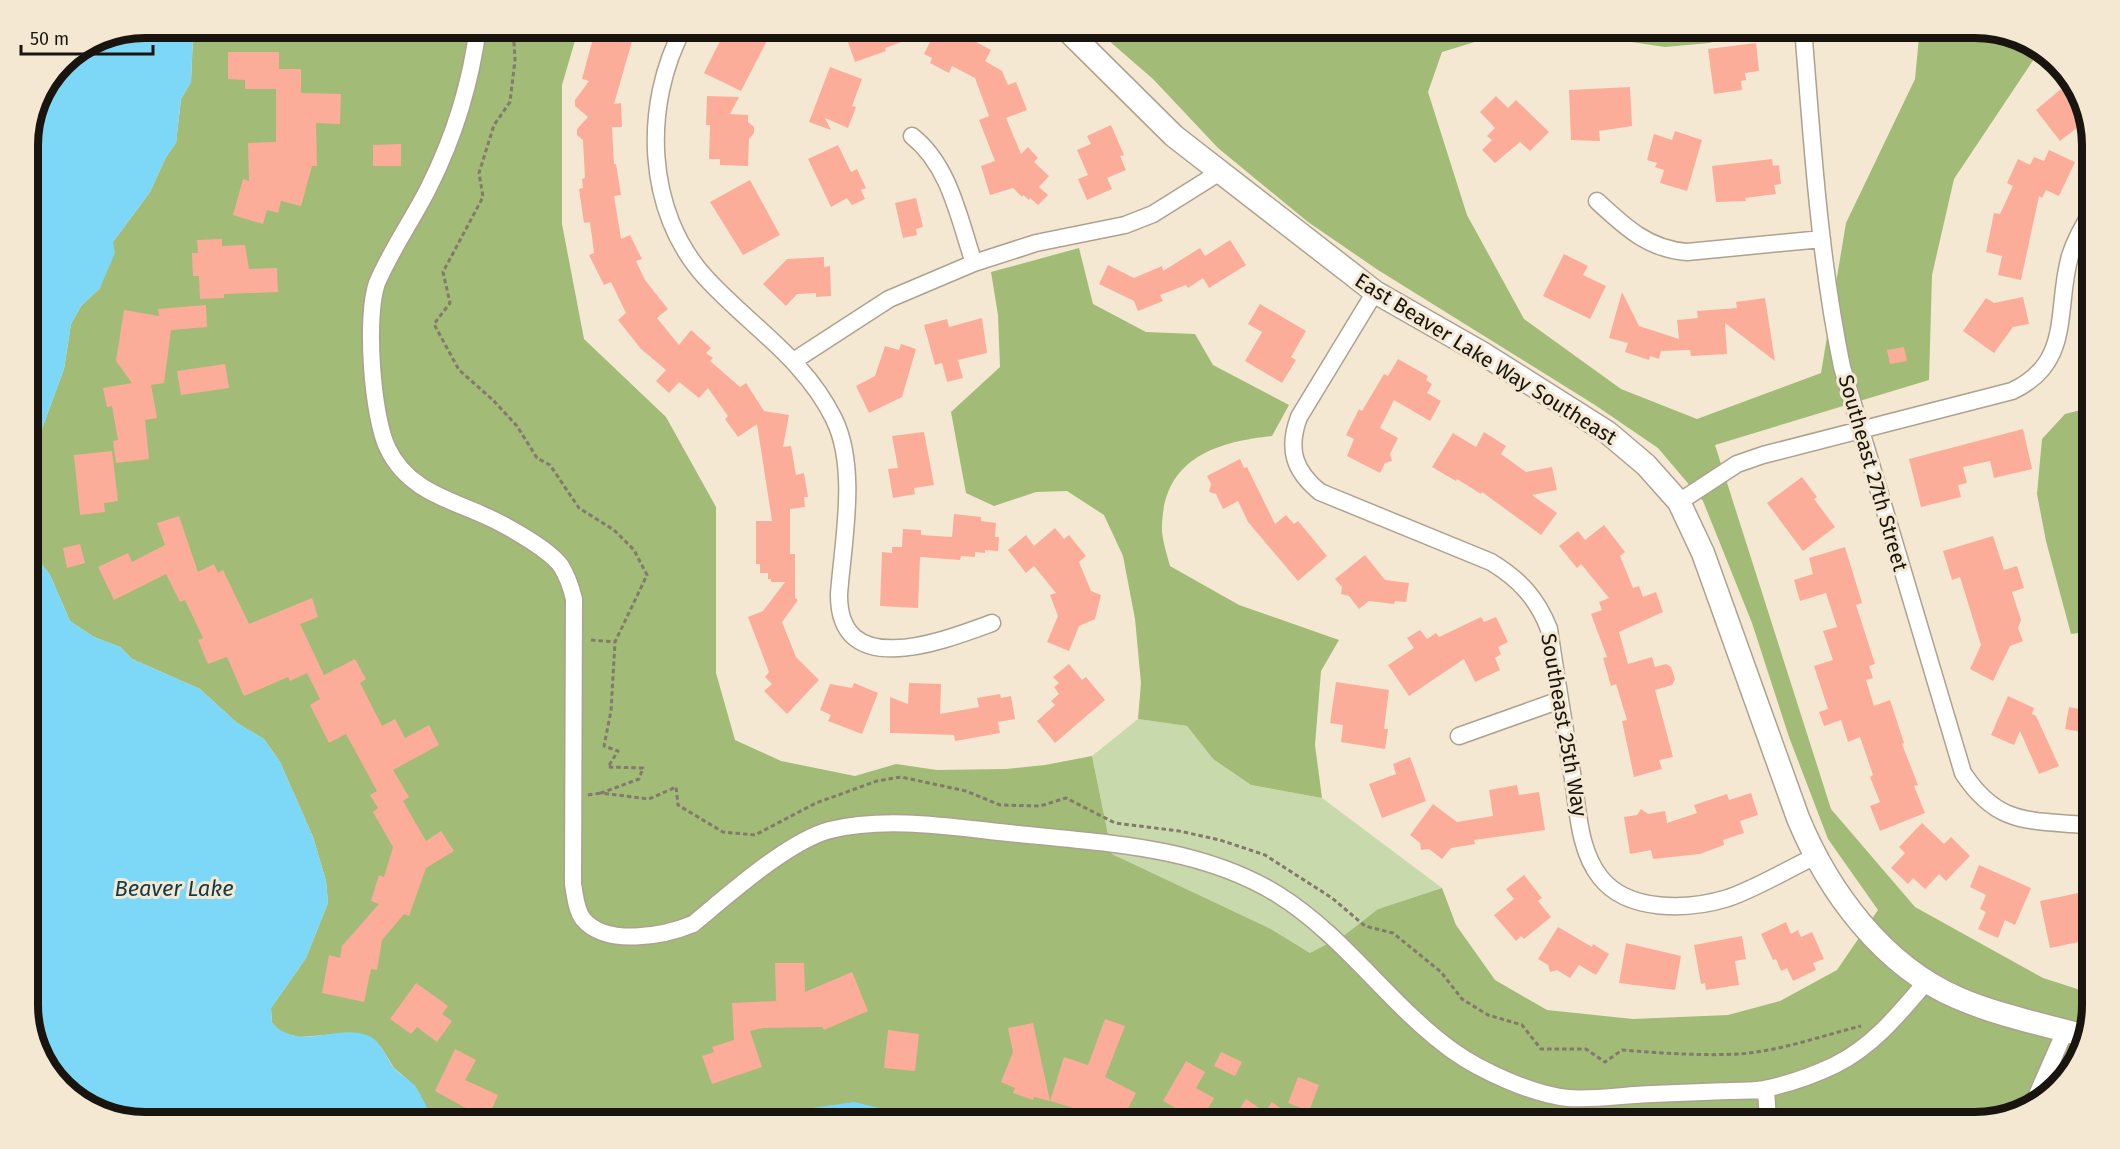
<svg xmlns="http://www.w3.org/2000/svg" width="2120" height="1149" font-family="'Fira Sans',sans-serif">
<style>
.green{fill:#c8daac}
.forest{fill:#a2bb76}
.water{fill:#7cd8f6}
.building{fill:#fcad9a}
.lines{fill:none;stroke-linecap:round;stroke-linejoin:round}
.street-casing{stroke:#ada28f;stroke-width:19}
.secondary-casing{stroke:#ada28f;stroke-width:25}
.path{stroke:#827a6c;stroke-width:3;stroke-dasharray:4.5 3;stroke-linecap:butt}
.street{stroke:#fff;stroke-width:16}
.secondary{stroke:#fff;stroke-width:22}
.labels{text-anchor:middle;stroke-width:6;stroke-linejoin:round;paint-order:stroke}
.street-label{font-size:21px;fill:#19150e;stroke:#f4e8d3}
.water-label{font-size:22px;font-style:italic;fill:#103b48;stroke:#f4e8d3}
.rim{fill:none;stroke:#19150e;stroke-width:8}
</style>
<rect width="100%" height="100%" fill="#f4e8d3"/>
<path class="green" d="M1138,719L1187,726L1213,759L1251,785L1322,798L1442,888L1378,909L1346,934L1310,953L1269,928L1112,854L1092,756Z"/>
<path class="forest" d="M190,27H579L562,85V224L584,339L666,417L716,507V673L735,740L781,761L855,776L896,764L937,770L1006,769L1045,765L1092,756L1112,854L1269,928L1310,953L1346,934L1378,909L1442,888L1456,925L1495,980L1547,1010L1633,1019L1728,1015L1780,1001L1837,970L1878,910L1828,839L1789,737L1752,623L1703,501L1658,448L1595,405L1378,270L1308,222L1218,148L1153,79L1093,27H1771L1709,43L1665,47L1564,32L1491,37L1442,52L1428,92L1467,215L1524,319L1621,389L1697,419L1821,373L1846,223L1915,79L1920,27C1959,27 2009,23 2040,50L1954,179L1932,275L1929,380L1715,445L1831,809L1915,907L2043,978L2093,994L2081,1057L2040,1102L1975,1122H902L888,1110L765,1118L759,1122H436L425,1107L415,1086L394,1068L381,1047L349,1033L300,1037L282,1033L272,1023L271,1008L306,958L328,903L326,881L313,837L280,762L264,739L237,723L200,689L132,659L120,647L94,637L70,621L50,575L31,550L36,445L64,369L71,324L81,306L100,288L113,242L150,192L166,157L176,143L181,99L191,82L193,36Z
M1079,248L1093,304L1146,332L1195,334L1213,365L1289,405L1272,436C1215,442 1164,459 1162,525C1161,538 1167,554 1170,566L1239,605L1339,640L1321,671L1315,745L1322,798L1251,785L1213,759L1187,726L1138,719L1141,683L1135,619L1123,556L1104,515L1067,491L1036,492L994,506L966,493L951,412L1000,367L998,315L991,272Z
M2093,407V631L2071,634L2046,541L2037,494L2042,439L2065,414Z"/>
<path class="water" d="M145,27H190L193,36L191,82L181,99L176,143L166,157L150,192L113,242L115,253L100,288L81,306L71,324L64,369L36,445L31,550L50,575L70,621L94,637L120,647L132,659L200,689L237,723L264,739L280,762L313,837L326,881L328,903L306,958L271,1008L272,1023C301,1053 336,1022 369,1036C381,1041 386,1058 394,1068C400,1075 409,1079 415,1086C423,1097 427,1111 436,1122H145L92,1110L47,1070L27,1012V138L36,99L62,61L100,36Z
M854,1102L888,1110L902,1122H759L798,1110Z"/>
<path class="building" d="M596,27H636L614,104L621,103L622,127H612L614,164H616L621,195L614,196L621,239L630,235L642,259L636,261L645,280L668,309L657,318L679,345L691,330L711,348L706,353L713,358L710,361L740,387L746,383L764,411L789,415L783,447L791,446L796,475L804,473L808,497H804L805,507L790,509V554H795V598L798,600L782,622L796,657L819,680L787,714L764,691L772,684L765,677L769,672L748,617L763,611L785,582H771V579H768V573H760V564H756V521H772L757,424L738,437L725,419L728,416L708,388L699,398L679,382L669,393L656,381L666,370L641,349L618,320L626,313L611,282L604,285L589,255L594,253L590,222L584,223L579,189L583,188L582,179L585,178L583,140L577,135V129L588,117L575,106V100L589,81L582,79Z
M727,27H774L741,91L704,73Z
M856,27H938V29L885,48L886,51L855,62L844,31Z
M952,29L991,50L985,61L1002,71L1008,85L1016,82L1027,110L1006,118L1021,154L1028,147L1038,158L1034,162L1049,176L1039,187L1048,195L1038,205L1030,198L1029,200L1023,195L1022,197L1013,188L990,195L981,166L995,161L979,120L989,116L975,78L952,66L949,73L930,63L932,58L924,54L934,34L946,40Z
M1756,43L1759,71L1745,73L1746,80L1741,81L1742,90L1714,94L1708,49Z
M228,52H279V69H301V93L341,94L340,124L316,123L317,166H312L301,206L281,201L278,213L267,210L263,224L233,215L243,179L249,181L248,143L276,142V89H245V80L228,79Z
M830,67L862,79L852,106L856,107L848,128L825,118L831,130L809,122Z
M2073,79L2087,120L2060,141L2036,110Z
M1630,87L1632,126L1599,131L1600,141L1571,140L1569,90Z
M707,96L739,97L730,114L748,115V122L754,127V133L749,139L748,166L720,165V159H709L710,125H706Z
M1496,96L1508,108L1516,100L1549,132L1530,151L1520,142L1495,163L1482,150L1492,140L1487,136L1495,128L1480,112Z
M1111,125L1124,155L1120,156L1126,170L1107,178L1112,189L1087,200L1078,179L1088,175L1077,150L1091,144L1087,136Z
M1675,131L1702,140L1687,191L1660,183L1664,170L1655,167L1657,163L1647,160L1654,134L1672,140Z
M401,144V166H373V145Z
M838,145L851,172L857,169L866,188L861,190L865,199L852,205L847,198L831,207L808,159Z
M2049,150L2075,162L2059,196L2046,190L2042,198L2039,196L2021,280L1998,275L2002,256L1986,252L1994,213L2000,214L2013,186L2007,183L2018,159L2030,165L2034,157L2044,161Z
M1772,159L1773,166L1779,165L1781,184L1774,185L1776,194L1745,198L1746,201L1716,202L1712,166Z
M750,180L780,235L743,255L710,202Z
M916,198L923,227L916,229L917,235L903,238L895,203Z
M222,239V246L245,245L249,269L277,268L278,292L224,294V298L200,299L199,276H193L192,253H198L197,240Z
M1230,240L1246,265L1209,288L1203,278L1188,288L1186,285L1160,295L1163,301L1138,311L1134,301L1099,284L1108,265L1134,278L1162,266L1163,271L1200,248L1205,256Z
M1564,254L1588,266L1583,275L1606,286L1590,319L1543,296Z
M824,257V267L830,266L831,296L816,297V293L797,294L786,306L763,284L787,259Z
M1622,292L1639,326L1679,339L1677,320L1698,318L1697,311L1737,308L1736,302L1765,298L1775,361L1725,323L1727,354L1691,356L1690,350L1661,351L1659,359L1650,356L1649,360L1625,352L1628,343L1609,338Z
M2023,297L2029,324L2013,327L1994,353L1963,331L1986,298L1994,303Z
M1260,304L1306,331L1291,357L1296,360L1282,383L1245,361L1262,332L1248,324Z
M206,305L207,327L171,330L164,383L151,385L157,418L145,420L149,459L116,463L113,441L118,440L112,406L107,407L103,388L132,383L116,361L124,310L159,316L158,309Z
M982,318L987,353L958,360L963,378L947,382L942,363L935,365L924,325L947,319L949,327Z
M901,344L916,349L902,397L869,413L856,386L875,376L885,346L899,350Z
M1904,347L1907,361L1890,364L1887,350Z
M1398,359L1428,376L1426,380L1432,384L1427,393L1441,401L1430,421L1394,400L1380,428L1398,438L1390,454L1392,461L1385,463L1380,473L1347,456L1354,439L1346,435L1359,409L1362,411L1384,374L1388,376Z
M225,364L229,388L181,395L177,371Z
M2023,429L2032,469L1994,478L1990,461L1963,467L1967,483L1958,485L1961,497L1921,507L1909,459Z
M924,432L934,485L914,488L915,494L893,498L888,469L898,468L892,436Z
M1484,432L1506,446L1501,454L1526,472L1552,467L1557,490L1532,495L1557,513L1541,535L1482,492L1481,494L1457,479L1456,481L1432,467L1453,433L1476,447Z
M112,451L118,501L104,503L105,512L80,515L74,455Z
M1240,459L1244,468L1247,467L1275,524L1286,515L1294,524L1298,521L1327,556L1298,581L1248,522L1238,501L1223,509L1216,494L1209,492L1211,484L1207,476Z
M1802,477L1817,497L1814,499L1835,527L1803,551L1767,503Z
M954,514L981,517V521L996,523L995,537H999L998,551L985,550V553L975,552V557L961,556L960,560L920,557L918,608L880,606L882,552L892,553V547H902L903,529L921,530V535L952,537Z
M179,516L198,572L214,564L218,573L223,570L249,624L312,598L318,617L300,624L324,675L355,659L366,679L360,683L382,726L395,719L405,738L429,725L439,745L393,770L409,797L403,801L426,841L441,831L454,851L426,868L409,916L404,914L382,940L377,970L371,969L364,1002L322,993L329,955L340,958L342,946L379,904L371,901L379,875L384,877L393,847L373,812L378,808L370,795L377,791L346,734L329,743L310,705L320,699L307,673L290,681L288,677L244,696L227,657L208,664L198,640L203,638L185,600L180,602L166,574L114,600L98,567L128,553L132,562L165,545L157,523Z
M1604,525L1625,552L1620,556L1633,588L1639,586L1643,597L1656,592L1663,612L1619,632L1628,664L1652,657L1655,667L1666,664L1671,667L1675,679L1672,685L1655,690L1673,757L1659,760L1662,769L1634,777L1622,721L1627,720L1616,684L1611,686L1603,658L1607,657L1591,614L1602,610L1599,602L1609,598L1581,564L1577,568L1559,546L1578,531L1585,540Z
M1055,528L1064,539L1069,535L1086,556L1079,562L1091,591L1101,595L1095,619L1079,626L1069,651L1047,642L1058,616L1050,595L1056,593L1034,566L1026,573L1008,550L1026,535L1034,546Z
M1993,536L2004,570L2017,566L2024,588L2012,592L2021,620L2018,628L2023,641L2010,646L1993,681L1970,669L1981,645L1960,577L1952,580L1943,551Z
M80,544L85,563L67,568L63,548Z
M1845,547L1862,603L1856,605L1875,664L1869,666L1873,678L1866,680L1874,706L1890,700L1904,743L1902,744L1918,785L1914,786L1925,813L1880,831L1870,806L1880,802L1870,777L1873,775L1860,737L1848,742L1841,720L1824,726L1819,712L1828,709L1814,666L1833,660L1823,631L1837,627L1826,593L1800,601L1794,580L1813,574L1809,558Z
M1365,555L1385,580L1409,583L1406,602L1395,601L1394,604L1369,601L1359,609L1349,596L1341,594L1342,587L1335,579Z
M1481,617L1484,622L1496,617L1508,642L1498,647L1501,654L1495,658L1500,670L1475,682L1464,659L1409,696L1388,665L1414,648L1407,638L1420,630L1427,639L1436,633L1439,637Z
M1069,664L1082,680L1086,677L1105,700L1055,743L1037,721L1055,705L1051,701L1059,694L1054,687L1059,683L1053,677Z
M2085,675L2093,676V734L2065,729L2069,707L2079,709Z
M1336,682L1389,690L1384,729H1388L1385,749L1341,742L1343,725L1330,723Z
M854,683L878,693L862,734L828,721L831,715L820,710L830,684L852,688Z
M909,683L941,684L940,714L979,707L977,698L1000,694L1001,698L1011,696L1015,719L998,722L1000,733L955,741L954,735L890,733V697L908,704Z
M2008,696L2034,708L2032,714L2036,716L2059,766L2039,774L2020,731L2014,745L1991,735Z
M1410,757L1426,801L1382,818L1369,784L1396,774L1393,764Z
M1517,785L1519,795L1539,792L1545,830L1474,840L1475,844L1451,848L1442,859L1429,849L1421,850L1420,843L1410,835L1433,804L1457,822L1493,816L1489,790Z
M1751,793L1758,815L1740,821L1744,833L1723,840L1724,845L1700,854L1653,859L1651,850L1630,854L1624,817L1637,815L1641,809L1648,814L1665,811L1667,823L1697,813L1694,805L1727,794L1729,800Z
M1922,823L1944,844L1951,837L1970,856L1946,881L1939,874L1925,889L1913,878L1908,884L1891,868L1905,853L1899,847Z
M1979,865L2031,888L2015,925L2005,920L1998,938L1978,929L1986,912L1980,909L1986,895L1970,887Z
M1524,875L1542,898L1538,901L1551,917L1524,939L1521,936L1516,941L1494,915L1514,899L1506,889Z
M2088,891L2093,915V939L2050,948L2040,901Z
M1786,922L1791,934L1798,930L1801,937L1812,932L1824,959L1813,963L1816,970L1793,981L1787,968L1781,971L1776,959L1773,960L1761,934Z
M1558,927L1592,947L1593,944L1609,954L1596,975L1579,965L1570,978L1557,970L1550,972L1548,965L1538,959Z
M1742,936L1746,959L1735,961L1739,985L1706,990L1705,983L1701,984L1694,945Z
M1626,943L1681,956L1675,990L1619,983Z
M775,963H804L805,992L852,972L868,1011L824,1030L822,1027L763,1028L750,1031L762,1067L712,1084L702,1056L714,1052L712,1047L734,1040L732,1003L776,1001Z
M416,983L448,1006L442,1014L452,1021L437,1042L417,1027L411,1034L390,1019Z
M1105,1019L1125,1026L1105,1077L1136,1093L1121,1122H1093L1096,1115L1050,1101L1064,1057L1088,1065Z
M1033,1023L1050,1101L1034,1097L1033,1100L1013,1093L1015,1088L1001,1082L1013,1052L1008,1028Z
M888,1030L919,1034L915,1071L884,1068Z
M455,1049L476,1060L465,1080L498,1095L487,1120L435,1091Z
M1221,1052L1242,1062L1235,1076L1214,1066Z
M1186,1061L1205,1072L1196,1088L1214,1098L1200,1122L1163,1101Z
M1298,1077L1319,1085L1309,1111L1288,1103Z
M1246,1099L1265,1112L1272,1102L1284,1111L1277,1121L1279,1122H1231Z"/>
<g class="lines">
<defs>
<path id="street" d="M478,27C471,82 454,137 429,187C413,219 391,250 377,283C365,316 372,417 388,449C407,488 444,498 481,514C502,523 548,548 561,566C568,577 571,587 574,599L573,884C575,895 576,910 583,919C606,947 664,936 693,924C727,896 788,841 830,830C886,816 952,827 1009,833C1100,843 1197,845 1277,894C1345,936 1389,1005 1453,1051C1481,1071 1534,1095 1568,1098C1595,1100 1624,1095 1652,1094C1677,1093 1702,1092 1728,1091C1741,1090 1756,1092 1769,1088C1791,1083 1814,1075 1835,1065C1873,1046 1899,1014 1926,982
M684,27C642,104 645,212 706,278C750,326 805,359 834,419C858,468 843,541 839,594C838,682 943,641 992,623
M1803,27C1812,140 1819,256 1842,367L1963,773C1997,825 2028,820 2084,825
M912,136C950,166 959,219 974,263
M1597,201C1625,227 1648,249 1687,252L1822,239
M1375,292L1299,417C1287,449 1294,471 1320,492L1491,562C1519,579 1537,598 1549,629C1556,677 1564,725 1572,773C1578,807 1578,849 1600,877C1628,913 1689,910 1728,898C1757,888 1786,870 1814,857
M795,360L889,299L974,263L1036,243L1125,225L1153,214L1220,172
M1679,502L1737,464L1763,455L2012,391C2073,363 2055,309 2070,256C2075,240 2084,224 2093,210
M1459,736L1560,700
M1766,1089L1768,1122
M2033,1104L2065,1031"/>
<path id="secondary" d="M1064,27L1174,136L1375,292L1482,353L1607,432L1646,465L1679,502L1703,553L1798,818C1828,891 1883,966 1958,998C1997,1015 2045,1025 2085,1036"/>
</defs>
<use href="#street" class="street-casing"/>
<use href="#secondary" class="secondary-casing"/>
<path class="path" d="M513,27L515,60L510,102L494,125L479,173L483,197L443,272L450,303L434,324L459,370L493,400L517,426L537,458L550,465L579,508L614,530L634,550L647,575L615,642L611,711L604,746L618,751L608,767L643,768L639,779L601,793L649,799L676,787L678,805L723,832L755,835L816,803L877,781L901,777L966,791L1000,805L1040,806L1066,798L1115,823L1179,831L1220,840L1265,855L1332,898L1365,926L1393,933L1441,972L1462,999L1488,1015L1522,1025L1541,1049H1586L1605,1062L1622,1050C1661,1053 1700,1056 1739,1054C1780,1051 1821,1036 1861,1026
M591,640L615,642
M588,795L601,793"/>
<use href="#street" class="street"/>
<use href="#secondary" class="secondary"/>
</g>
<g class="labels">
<g class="street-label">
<text transform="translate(1486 359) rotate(32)" y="7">East Beaver Lake Way Southeast</text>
<text transform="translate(1873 473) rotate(74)" y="7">Southeast 27th Street</text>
<text transform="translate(1564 725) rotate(80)" y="7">Southeast 25th Way</text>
</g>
<g class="water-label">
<text x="174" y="896">Beaver Lake</text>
</g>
</g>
<path d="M0 0H2120V1149H0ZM145 38H1975A107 107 0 0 1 2082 145V1005A107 107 0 0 1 1975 1112H145A107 107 0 0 1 38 1005V145A107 107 0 0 1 145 38Z" fill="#f4e8d3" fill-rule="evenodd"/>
<path class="rim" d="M145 38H1975A107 107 0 0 1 2082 145V1005A107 107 0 0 1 1975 1112H145A107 107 0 0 1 38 1005V145A107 107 0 0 1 145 38Z"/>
<path d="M21 45v9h132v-9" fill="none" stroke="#19150e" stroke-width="3"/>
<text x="30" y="45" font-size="18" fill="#19150e" stroke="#f4e8d3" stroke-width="4.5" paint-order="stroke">50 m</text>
</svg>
